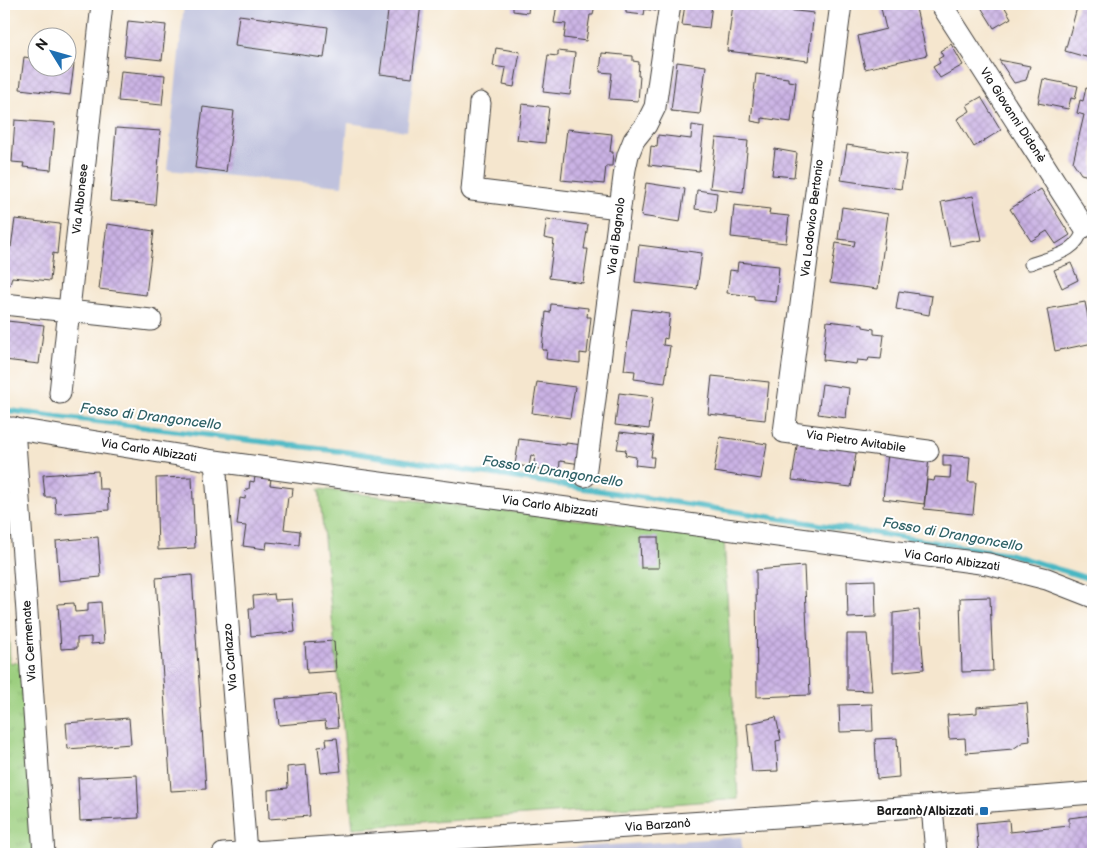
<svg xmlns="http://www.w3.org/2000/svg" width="1097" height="858" font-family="'Balsamiq Sans',sans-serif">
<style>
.industrial{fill:#c0c2dd}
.grass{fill:url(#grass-tufts);stroke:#5c764e}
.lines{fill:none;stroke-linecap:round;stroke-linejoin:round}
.stream{stroke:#49b7c3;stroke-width:5.5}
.building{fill:url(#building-cross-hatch)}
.lane-casing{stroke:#3d3a37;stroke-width:13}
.street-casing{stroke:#3d3a37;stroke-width:23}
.lane{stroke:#fff;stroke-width:11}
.street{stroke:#fff;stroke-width:21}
.poi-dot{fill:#1f6fb2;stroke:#fff;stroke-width:2}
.labels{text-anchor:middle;stroke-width:4;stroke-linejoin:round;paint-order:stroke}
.street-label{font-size:12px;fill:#1c1c1c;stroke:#fff}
.poi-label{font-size:12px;font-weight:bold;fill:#1c1c1c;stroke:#fff;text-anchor:end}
.water-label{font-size:14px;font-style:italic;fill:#306267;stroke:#fff}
</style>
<defs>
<pattern id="grass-tufts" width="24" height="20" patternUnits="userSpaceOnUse" patternTransform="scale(1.25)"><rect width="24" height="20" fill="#9ccf7f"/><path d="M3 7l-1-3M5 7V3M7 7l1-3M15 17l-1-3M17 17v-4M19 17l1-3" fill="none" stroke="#86b16d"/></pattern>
<pattern id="building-cross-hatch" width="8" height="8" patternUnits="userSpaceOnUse" patternTransform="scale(1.25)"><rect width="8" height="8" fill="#cab2e4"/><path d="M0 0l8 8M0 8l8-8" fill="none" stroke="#ad98c3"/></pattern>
</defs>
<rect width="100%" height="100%" fill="#fff"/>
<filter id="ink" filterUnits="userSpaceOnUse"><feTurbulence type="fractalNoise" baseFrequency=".02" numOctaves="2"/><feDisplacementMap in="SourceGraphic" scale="10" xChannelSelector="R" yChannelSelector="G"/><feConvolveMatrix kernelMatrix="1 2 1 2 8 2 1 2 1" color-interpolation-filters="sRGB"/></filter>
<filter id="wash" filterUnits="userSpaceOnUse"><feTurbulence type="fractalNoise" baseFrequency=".0096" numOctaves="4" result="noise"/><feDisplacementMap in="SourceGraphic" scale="20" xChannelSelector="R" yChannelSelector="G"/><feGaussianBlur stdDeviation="1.12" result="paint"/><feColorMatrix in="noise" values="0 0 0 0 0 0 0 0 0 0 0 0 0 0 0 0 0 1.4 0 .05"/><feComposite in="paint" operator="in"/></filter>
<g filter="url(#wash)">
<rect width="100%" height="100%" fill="#f5e6ce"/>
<path class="industrial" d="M184,4H422L407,131L348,123L342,186L167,170Z
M741,837L743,854H547V849Z"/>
<path class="grass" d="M4,449H9L13,525H4Z
M319,489L724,537L738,799L353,828Z
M4,538L10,663L23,662L34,854H4Z"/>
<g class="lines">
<path class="stream" d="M4,410L362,454L1010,554L1093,580"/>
</g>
<g id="blocks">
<path class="building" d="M389,4H421L412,78L380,74Z
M513,4H529L528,13L513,11Z
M557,4H595L593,15H590L586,41L564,38L566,24L554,23Z
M622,4H657L656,11L645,9L644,15L626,13V9L622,8Z
M685,4H712L709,28L682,25Z
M733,4L814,13L808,61L727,51Z
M880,4H915L927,55L865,69L858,36L886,29Z
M979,4H1003L1011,18L994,28Z
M1078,4H1093V59L1065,51Z
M239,15L328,27L324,58L235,46Z
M128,21L166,25L162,60L124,56Z
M951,44L963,65L940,78L933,67L940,63L938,59L943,56L940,51Z
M496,48L520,52L514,87L503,85L506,68L493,66Z
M558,51L575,53L570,95L543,92L548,55L558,56Z
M602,53L633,56V61L639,62L638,76H640L638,101L609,99L612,73L600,72Z
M24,57L38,59V68H68V63L74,64L70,95L20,89Z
M999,60L1030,66L1026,80L1014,83Z
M677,62L706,66L700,114L671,111Z
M121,71L165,75L162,105L118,101Z
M756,74L788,78V81L796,82L791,122L762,118V123L751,121Z
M1043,79L1078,86L1075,99L1071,98L1068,109L1038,103Z
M1086,88L1093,90V177L1081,174L1073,162L1084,115L1077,113L1080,100L1083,101Z
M981,97L1001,130L974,147L957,119L970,111L967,105Z
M522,104L549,107L545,143L517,140Z
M203,107L234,111L226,172L195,168Z
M15,120L55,123L51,170L23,167L24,163L12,162Z
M692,125L704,127L699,171L649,165L651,146L657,147L658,135L691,139Z
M116,128L161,131L155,205L110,201Z
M567,129L612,134L610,152H613L612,166H606L604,184L561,180Z
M716,138L748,141L743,192L710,188Z
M847,145L907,154L901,189L841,180Z
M775,149L797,153L794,177L772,175Z
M646,183L685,189L680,222L641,216Z
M1041,189L1070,235L1056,244L1047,231L1031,241L1010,209Z
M697,190L717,193L715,212L695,209Z
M973,196L982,240L950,246L941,202Z
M734,205L770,209L769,214L789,216L786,243L731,237Z
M842,207L888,214L878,289L830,283L836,243L854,246L855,241L838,239Z
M15,219L60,224L57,254L53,253L50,281L12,277L10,285H4V246L11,247Z
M547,219L588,225L584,249H588L583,283L549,278L554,240L544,238Z
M107,224L154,231L146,295L99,289Z
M639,245L702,253L697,289L635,282Z
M738,262L779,266L776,302L754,300V296L727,293L730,270L737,271Z
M1071,263L1078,280L1062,288L1054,270Z
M899,291L932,296L929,315L896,309Z
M1085,302L1093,343L1055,351L1047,309Z
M551,304L588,308L587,317H591L587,354L580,353V363L546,359L547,350H542L546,312L550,313Z
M632,309L670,314L667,339L664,338L663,345L670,346L665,383L634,379L635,371L624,370Z
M7,321L44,325L39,364L4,360Z
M827,321L863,325V327L874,329V334L884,335L881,359L869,358L868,361L857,360L856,364L823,360Z
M712,376L769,382L765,420L708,414Z
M537,382L575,387L570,418L532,413Z
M822,384L849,388L846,418L818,414Z
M619,393L653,397L649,429L615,425Z
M620,432L654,436L651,457H654L653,467L635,465L636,457L625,455L626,450L617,449Z
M720,437L767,444L761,479L714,472Z
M519,439L566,445V443L583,445L581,464L560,461L559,473L533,469L535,456L531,455L529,467L515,465Z
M798,439L857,447L851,487L792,480Z
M888,453L929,458L924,504L883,499Z
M943,455L970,457L968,482H976L973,514L924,509L927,480L934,481L935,477L950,478L951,466H943Z
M98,471L99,489H108L109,510L56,514L55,497H45L43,475Z
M192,477L195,548L158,550L156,478Z
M255,477L271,479L270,485L293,488L292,497H288L284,529L300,531L299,545L267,542L266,549L243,546L246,526L237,525L240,498L245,499L246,489H249L250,481L254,482Z
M98,537L101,577L59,581L56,541Z
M640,537H658L659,568H641Z
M804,566L810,695L757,697L756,570Z
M192,575L206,789L171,791L156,578Z
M875,580L876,617L848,618L847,581Z
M274,594L275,600L292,599L295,632L251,636L249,608H254L253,596Z
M990,597L993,671L962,672L960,598Z
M101,602L104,643L91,644V637L77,638V648L61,649L58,604L74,603L75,612L88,611V603Z
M919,610L924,669L893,672V613Z
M847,634H867L872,691L847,690Z
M334,641L336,671L307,673L305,643Z
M335,694L338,727L326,728L325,721L279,725L276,699Z
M1027,703L1030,741L1023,742L1013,749L966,753L965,738L949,739L947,715L977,713V707Z
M872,704L873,731L840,732L839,705Z
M776,717L781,740L776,741L778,771L752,772L747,724Z
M129,718L131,744L68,749L66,723Z
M337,738L341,771L321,773L318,747L327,746L326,739Z
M897,738L899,777L877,779L875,739Z
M306,765L310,816L269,819L268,790L288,788L287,767Z
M137,775L139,818L80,821L78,778Z
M1093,815V854H979L976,823L1009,820L1010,832L1069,826V818Z"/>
</g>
</g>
<g filter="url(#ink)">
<use href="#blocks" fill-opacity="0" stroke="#3d3a37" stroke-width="1"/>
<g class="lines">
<defs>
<path id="lane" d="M1030,264C1054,255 1077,254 1084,227"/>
<path id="street" d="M841,4L784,432L928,451
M941,4L1084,227
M480,103L472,190L619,208
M4,304L151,320
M60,393L102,4
M4,427L215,461L988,564L1047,579L1093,597
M14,428L44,854
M215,461L246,852
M585,476L625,169L628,155L634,140L646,125L655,107L670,4
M932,806L936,854
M223,854L809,815L1093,793"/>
</defs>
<use href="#lane" class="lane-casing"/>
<use href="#street" class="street-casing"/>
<use href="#lane" class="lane"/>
<use href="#street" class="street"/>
</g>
</g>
<rect class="poi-dot" x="979" y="806" width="10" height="10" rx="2.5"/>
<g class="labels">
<g class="street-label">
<text transform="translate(1013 115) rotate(57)" y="4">Via Giovanni Didonè</text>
<text transform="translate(80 199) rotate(-84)" y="4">Via Albonese</text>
<text transform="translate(812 218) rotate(-83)" y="4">Via Lodovico Bertonio</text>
<text transform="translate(616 236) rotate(-83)" y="4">Via di Bagnolo</text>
<text transform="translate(856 441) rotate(8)" y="4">Via Pietro Avitabile</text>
<text transform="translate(149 450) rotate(9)" y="4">Via Carlo Albizzati</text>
<text transform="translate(550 506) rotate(8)" y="4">Via Carlo Albizzati</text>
<text transform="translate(952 560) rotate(8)" y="4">Via Carlo Albizzati</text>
<text transform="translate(29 641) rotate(-94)" y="4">Via Cermenate</text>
<text transform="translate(230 657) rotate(-95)" y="4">Via Carlazzo</text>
<text transform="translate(658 825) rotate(-4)" y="4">Via Barzanò</text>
</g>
<g class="poi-label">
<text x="974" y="815">Barzanò/Albizzati</text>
</g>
<g class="water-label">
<text transform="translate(151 416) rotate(7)" y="5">Fosso di Drangoncello</text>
<text transform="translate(553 471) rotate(9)" y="5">Fosso di Drangoncello</text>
<text transform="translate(953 534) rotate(10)" y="5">Fosso di Drangoncello</text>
</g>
</g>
<rect width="1097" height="858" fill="none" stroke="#fff" stroke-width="20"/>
<g transform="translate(52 52) rotate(307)"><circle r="24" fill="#ffffff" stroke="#a4a4a4"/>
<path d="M0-4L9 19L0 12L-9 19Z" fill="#1f6fb2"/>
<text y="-8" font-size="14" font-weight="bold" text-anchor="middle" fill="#1c1c1c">N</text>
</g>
</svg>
